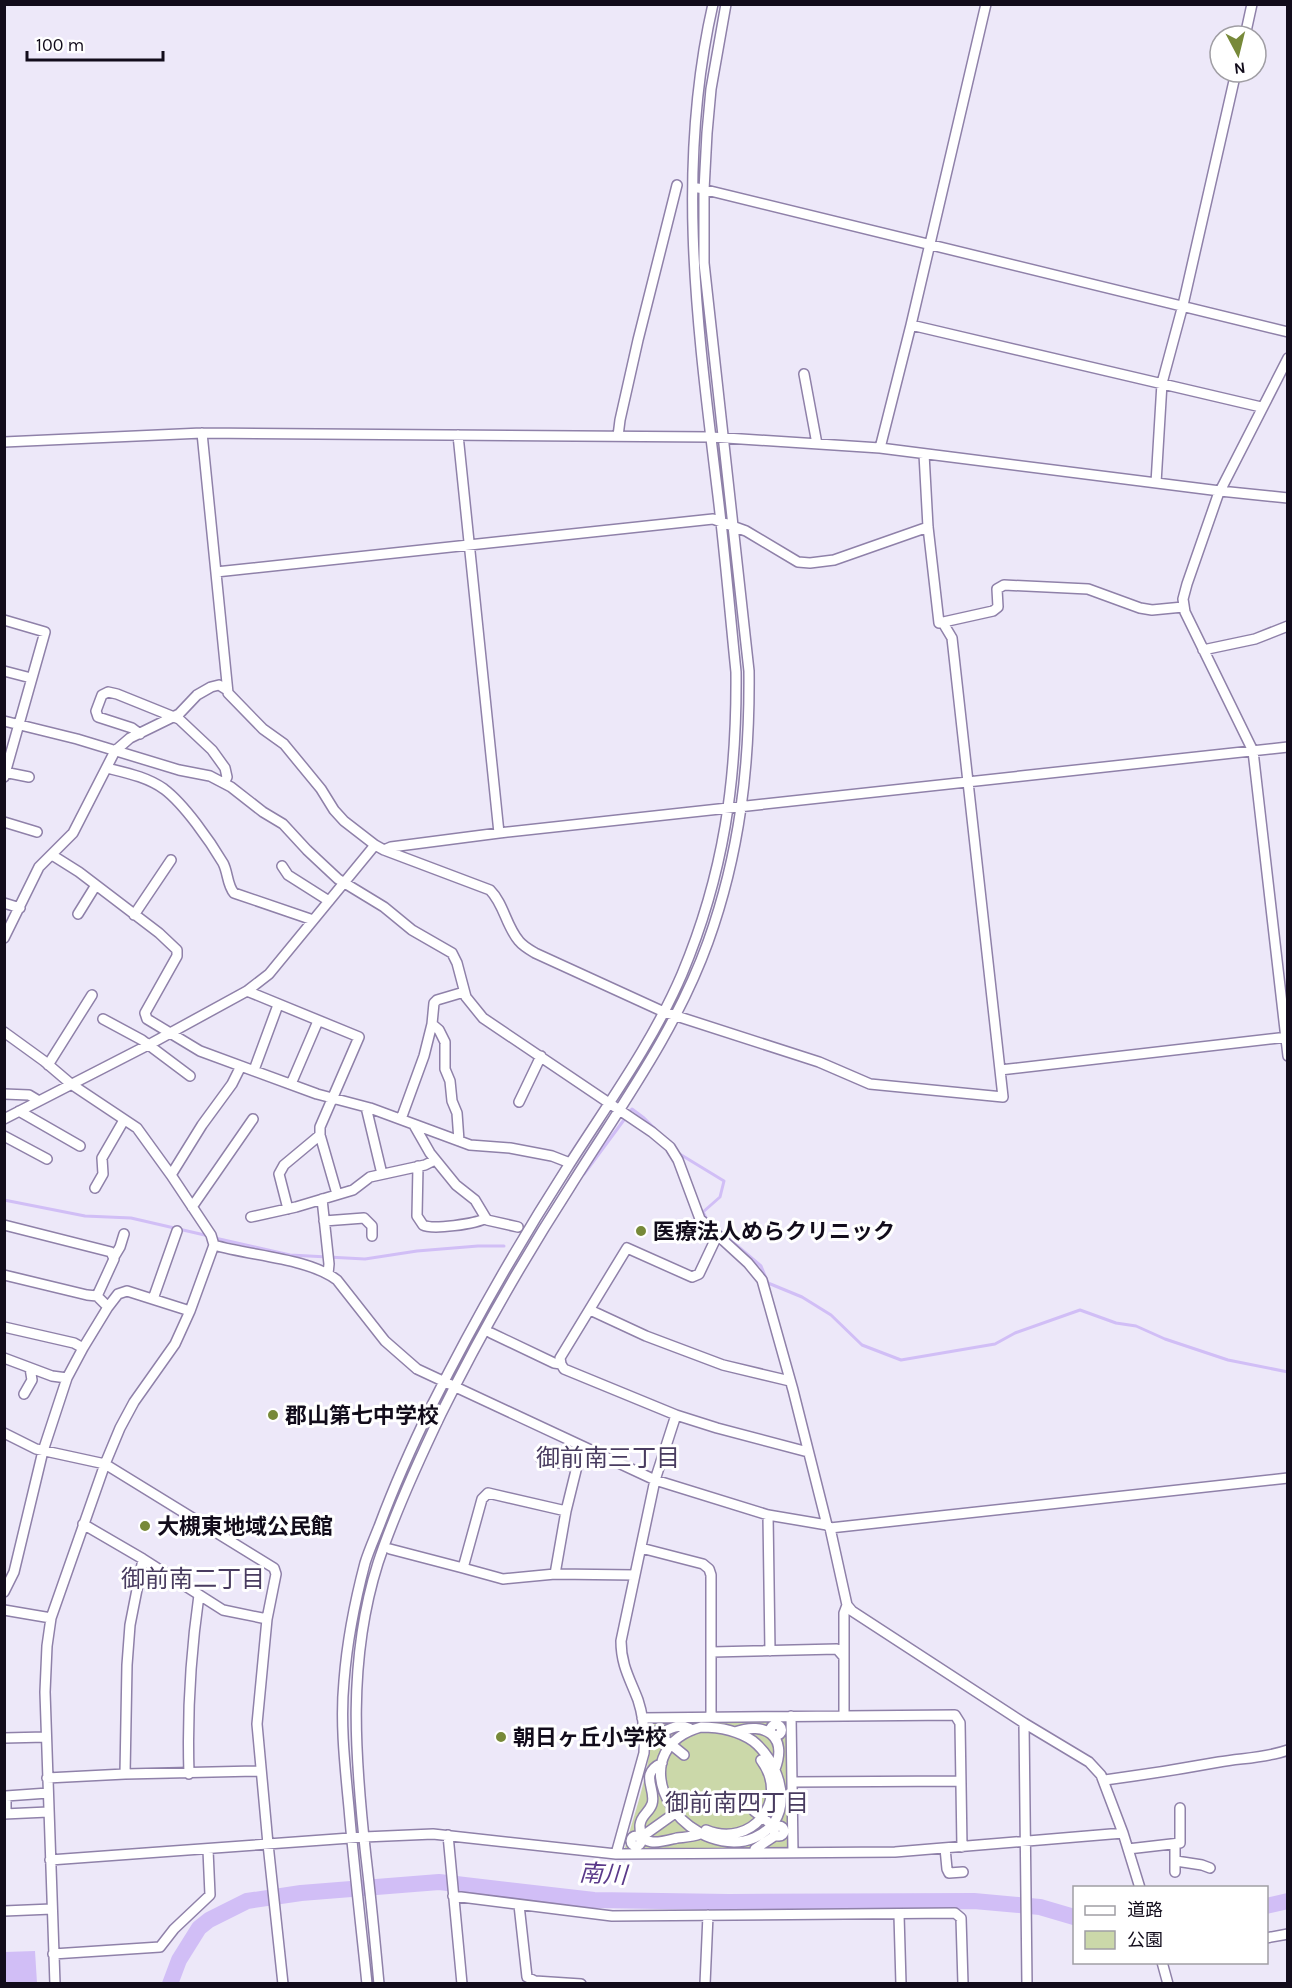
<svg xmlns="http://www.w3.org/2000/svg" width="1292" height="1988" font-family="Karla,'Noto Sans JP',sans-serif">
<style>
.green{fill:#cbd8a9}
.water{fill:#d1bef6}
.lines{fill:none;stroke-linecap:round;stroke-linejoin:round}
.stream{stroke:#d1bef6;stroke-width:3}
.river{stroke:#d1bef6;stroke-width:16}
.minor-casing{stroke:#8f81a9;stroke-width:12}
.minor{stroke:#fff;stroke-width:9}
.poi-dot{fill:#778939;stroke:#fff;stroke-width:2}
.labels{text-anchor:middle;stroke-width:6;stroke-linejoin:round;paint-order:stroke}
.poi-label{font-size:22px;font-weight:bold;fill:#120c1b;stroke:#fff;text-anchor:start}
.neighbourhood-label{font-size:24px;fill:#493c60;stroke:#fff}
.water-label{font-size:24px;font-style:italic;fill:#5b3a8a;stroke:#fff}
</style>
<rect width="100%" height="100%" fill="#ede8f9"/>
<path class="green" d="M784,1721L787,1727V1849H628L625,1848C634,1814 654,1760 650,1727L653,1723Z"/>
<path class="water" d="M35,1951L37,1983H5V1952Z"/>
<g class="lines">
<path class="stream" d="M678,1153L724,1181L720,1197L703,1212L707,1220
M584,1174L632,1109L644,1118L657,1131
M4,1200L85,1216L131,1218L209,1236
M215,1238L290,1255L365,1259L417,1251L478,1246H504
M728,1238L761,1266L768,1283L802,1297L831,1315L862,1345L901,1360L995,1344L1015,1333L1080,1310L1116,1323L1136,1326L1165,1339L1228,1360L1288,1372"/>
<path class="river" d="M1266,1906L1288,1901
M170,1984L179,1960L199,1928L209,1920L247,1901L301,1893L439,1882L594,1900L729,1902L974,1901L1040,1907L1074,1917"/>
<defs>
<path id="minor" d="M1245,36L1252,4
M698,188L1288,332
M911,325L1261,407
M1288,358L1218,495L1187,584L1183,599L1185,612L1253,751L1288,1056
M804,374L817,444
M202,433L228,693L263,729L284,744L321,789L334,810L344,821L375,845
M458,435L499,833
M618,436L620,420L638,340L677,185
M4,442L202,433L711,437L880,448L1220,491L1288,498
M880,448L911,325L986,4
M924,454L928,527L939,623L993,611L998,607L997,589L1004,585L1088,589L1140,608L1152,610L1183,607
M1156,483L1162,383L1183,305L1236,72
M216,572L713,519L746,531L798,562L810,563L834,560L928,527
M4,620L45,632L4,777
M1203,650L1255,639L1288,626
M4,671L31,678
M4,721L77,739L179,770L210,776L231,787L263,812L283,824L307,850L338,879L384,907L412,930L452,953L457,963L466,997L483,1018L652,1132L670,1147L678,1160L700,1219L748,1263L762,1280L793,1390L827,1525
M140,734L132,728L98,717L96,711L102,695L108,692L117,694L179,719L212,750L225,768L227,777L224,783
M107,768C127,773 147,777 164,789C184,804 210,841 223,863C228,872 227,885 234,893L313,920
M4,772L29,777
M4,822L37,832
M384,850L490,890C504,904 506,926 519,941C523,946 530,950 535,953L664,1012L819,1062L870,1084L1003,1097L952,638L943,623
M52,855L79,872L159,933L177,950V956L145,1013L147,1019L200,1051L317,1094L370,1108L470,1145L510,1148L552,1156L570,1163
M282,866L288,875L329,901
M4,903L20,908
M78,914L96,885
M134,915L171,860
M4,938L39,867L73,833L115,751L130,738L179,714L197,695L211,687L219,685L227,690
M247,991L359,1037L320,1127V1135L337,1194
M103,1019L142,1040L190,1076
M432,1024L439,1030L445,1042V1069L450,1081L452,1101L457,1113L459,1141
M4,1032L44,1061L71,1084L137,1128L171,1175L211,1235L214,1245L190,1311L175,1344L134,1402L120,1428L105,1464L51,1618L47,1646L45,1692L55,1984
M48,1065L92,995
M254,1070L278,1005
M1000,1070L1288,1037
M291,1084L318,1021
M4,1094L29,1095L39,1101
M519,1102L541,1056
M366,1107L382,1174
M19,1111L80,1146
M4,1119L152,1043L247,991L269,974L375,845L384,850L391,847L499,833L1288,747
M401,1119L424,1056L432,1024L434,1003L437,1000L464,992
M414,1125L430,1153L456,1185L475,1200L487,1220L518,1227
M4,1136L47,1159
M418,1166L417,1216L423,1225C432,1230 476,1224 486,1218
M171,1175L202,1125L232,1084L241,1066
M95,1188L103,1174L102,1158L124,1120
M322,1199L329,1264L328,1274
M192,1207L253,1119
M288,1209L279,1174L284,1165L320,1135
M251,1217L296,1207L353,1190L370,1177L425,1165L435,1160
M324,1221L364,1218L372,1226V1236
M4,1225L111,1252L114,1259L97,1296L108,1307
M717,1236L699,1274L692,1277L627,1248L560,1358L561,1364L564,1369L676,1415L717,1428L808,1452
M214,1245C251,1256 308,1258 337,1280L385,1341L417,1369L655,1480L768,1515L827,1525L830,1528L847,1605L852,1611L1024,1723L1027,1984
M114,1257L120,1247L124,1234
M4,1275L87,1295L97,1296
M153,1299L177,1231
M590,1310L646,1336L723,1365L790,1381
M4,1327L74,1343L83,1348
M491,1333L554,1363L561,1364
M4,1358L52,1376L67,1378
M24,1394L32,1380L30,1368
M4,1433L36,1449L105,1464L274,1568L276,1574L267,1619L257,1724L268,1844L283,1984
M541,1459L577,1467
M566,1511L488,1493L482,1499L463,1568L503,1579L555,1574L635,1575
M768,1515L770,1651
M83,1524L143,1559L223,1610L267,1619
M830,1528L1288,1478
M641,1548L703,1564L709,1569L711,1575V1717
M390,1549L463,1568
M555,1574L566,1511L582,1446
M4,1592L14,1572L43,1451L67,1378L83,1348L108,1307L118,1294L127,1291L190,1311
M4,1610L51,1618
M712,1652L837,1649L844,1657V1715
M844,1657V1613L847,1605
M791,1716L793,1853
M642,1718L955,1715L960,1723L962,1847
M1024,1723L1089,1762L1101,1775L1123,1833L1140,1888
M770.5 1730a5.5 5.5 0 1 1 11 0a5.5 5.5 0 1 1-11 0Z
M701,1727C720,1727 737,1730 753,1741C776,1759 793,1802 771,1826C762,1836 748,1842 734,1842C666,1840 626,1748 701,1727Z
M655 1735a5 5 0 1 1 10 0a5 5 0 1 1-10 0Z
M663,1732C673,1727 682,1723 692,1730
M735,1732C765,1721 788,1736 775,1769
M4,1738L46,1737
M668,1742L684,1755
M662,1763C638,1774 657,1789 652,1804C649,1813 641,1815 640,1825C639,1850 664,1841 677,1838C685,1837 692,1837 700,1834
M125,1774L127,1665L130,1625L143,1559
M189,1774C187,1711 190,1658 199,1595
M47,1778L125,1774L261,1771
M1105,1780C1143,1775 1181,1769 1219,1762C1242,1758 1266,1758 1288,1750
M792,1782L960,1781
M754,1811L767,1821
M4,1814L48,1812
M6,1814V1796L48,1793
M774 1831a5 5 0 1 1 10 0a5 5 0 1 1-10 0Z
M706,1830C752,1849 791,1800 761,1760
M448,1835L462,1984
M631 1841a5 5 0 1 1 10 0a5 5 0 1 1-10 0Z
M640,1838L682,1808
M945,1848L947,1869L949,1873L963,1872
M755,1849L776,1835
M1128,1849L1180,1843V1808
M616,1854L644,1753C645,1735 644,1718 638,1700C630,1679 621,1665 621,1641L655,1480L676,1415
M50,1860L364,1837L433,1834L616,1854L895,1852L1123,1833
M1176,1861L1202,1865L1210,1868
M1175,1872V1844
M453,1896L612,1916L955,1913L961,1918L963,1984
M519,1905L527,1977L535,1981L581,1984
M4,1911L52,1909
M899,1915L901,1984
M1266,1938L1288,1934
M53,1954L160,1947L174,1929L210,1895L208,1850
M1162,1962L1168,1984
M367,1984C361,1925 354,1867 349,1808C345,1766 340,1723 344,1681C347,1642 355,1601 365,1563C369,1550 375,1537 380,1524C395,1484 412,1446 431,1407C472,1325 517,1246 567,1168C607,1105 652,1044 682,974C724,874 737,780 736,672C730,613 725,554 718,496C698,330 675,170 713,4
M379,1984C375,1941 371,1899 366,1857C355,1758 347,1661 378,1563C395,1512 418,1462 441,1414C480,1335 523,1260 570,1187C620,1107 676,1031 708,942C740,853 750,765 749,671L704,263V190L707,133L711,89L726,4
M705,1984L708,1915"/>
</defs>
<use href="#minor" class="minor-casing"/>
<use href="#minor" class="minor"/>
</g>
<g class="poi-dot">
<circle cx="641" cy="1231" r="6"/>
<circle cx="273" cy="1415" r="6"/>
<circle cx="145" cy="1526" r="6"/>
<circle cx="501" cy="1737" r="6"/>
</g>
<g class="labels">
<g class="poi-label">
<text x="653" y="1239">医療法人めらクリニック</text>
<text x="285" y="1423">郡山第七中学校</text>
<text x="157" y="1534">大槻東地域公民館</text>
<text x="513" y="1745">朝日ヶ丘小学校</text>
</g>
<g class="neighbourhood-label">
<text x="608" y="1466">御前南三丁目</text>
<text x="193" y="1587">御前南二丁目</text>
<text x="737" y="1811">御前南四丁目</text>
</g>
<g class="water-label">
<text transform="translate(603 1874) rotate(3)" y="8">南川</text>
</g>
</g>
<rect width="1292" height="1988" fill="none" stroke="#120c1b" stroke-width="12"/>
<rect x="1073" y="1886" width="195" height="78" fill="#ffffff" stroke="#a09ea4" stroke-width="1.5"/>
<rect x="1085" y="1906" width="30" height="9" fill="#ffffff" stroke="#a09ea4" stroke-width="1.5"/>
<text x="1127" y="1916" font-size="18" fill="#120c1b">道路</text>
<rect x="1085" y="1931" width="30" height="18" fill="#cbd8a9" stroke="#a09ea4" stroke-width="1.5"/>
<text x="1127" y="1946" font-size="18" fill="#120c1b">公園</text>
<g transform="translate(1238 54) rotate(173)"><circle r="28" fill="#ffffff" stroke="#a09ea4" stroke-width="1.5"/>
<path d="M0-4.5L10 22L0 15L-10 22Z" fill="#778939"/>
<text y="-9" font-size="16" font-weight="bold" text-anchor="middle" fill="#120c1b">N</text>
</g>
<path d="M27 51v9h136v-9" fill="none" stroke="#120c1b" stroke-width="3"/>
<text x="36" y="51" font-size="18" fill="#120c1b" stroke="#ffffff" stroke-width="4.5" paint-order="stroke">100 m</text>
</svg>
